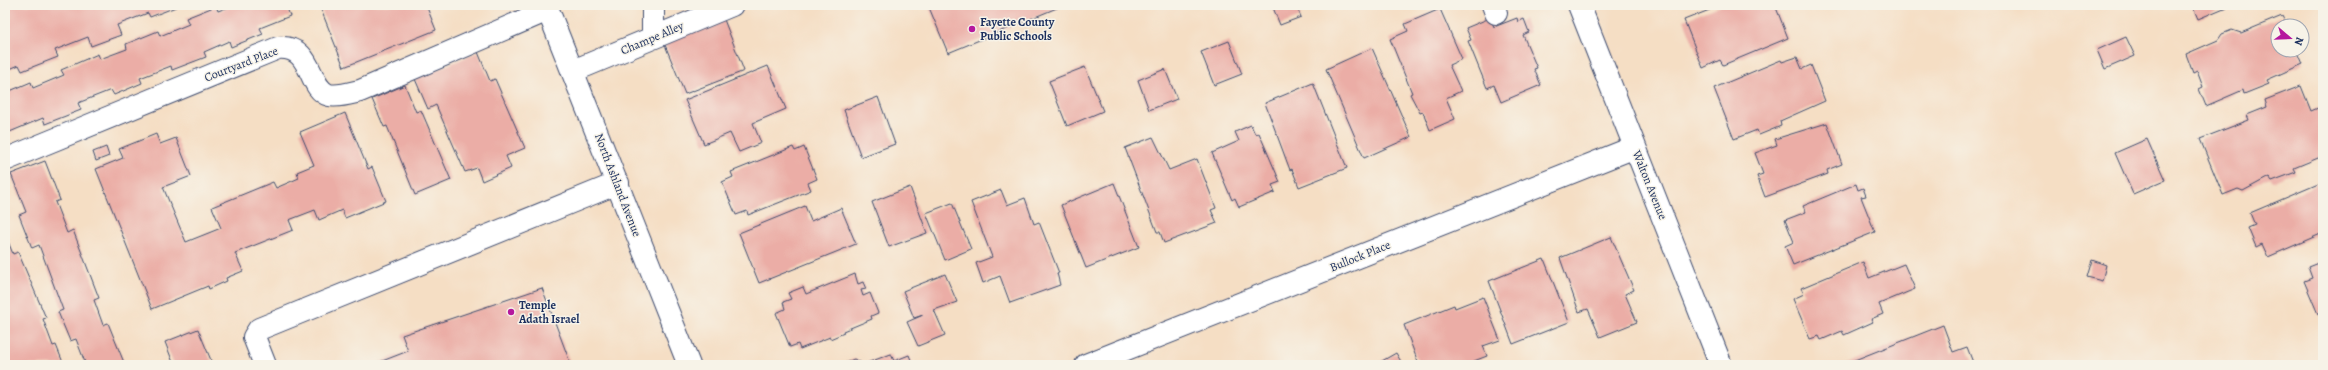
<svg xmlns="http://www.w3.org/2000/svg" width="2328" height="370" font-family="Alegreya,serif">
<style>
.building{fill:#ebada6}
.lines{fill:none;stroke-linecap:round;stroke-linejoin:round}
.minor-casing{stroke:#3c496d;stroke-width:24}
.minor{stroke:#fff;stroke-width:22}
.poi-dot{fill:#b5179e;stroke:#f7f3e8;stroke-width:1.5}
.labels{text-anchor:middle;stroke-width:3;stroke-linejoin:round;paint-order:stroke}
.poi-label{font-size:12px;font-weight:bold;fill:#1b2f5e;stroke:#f7f3e8;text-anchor:start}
.street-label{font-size:12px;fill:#1b2f5e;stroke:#f7f3e8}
</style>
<rect width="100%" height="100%" fill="#f7f3e8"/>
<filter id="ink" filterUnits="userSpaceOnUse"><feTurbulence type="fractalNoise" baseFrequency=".025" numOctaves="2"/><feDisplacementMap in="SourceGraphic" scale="8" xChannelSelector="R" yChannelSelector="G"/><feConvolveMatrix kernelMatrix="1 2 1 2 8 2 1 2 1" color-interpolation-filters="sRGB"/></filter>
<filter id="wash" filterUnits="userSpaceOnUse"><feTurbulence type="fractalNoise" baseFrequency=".012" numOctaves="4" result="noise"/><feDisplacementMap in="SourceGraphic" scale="16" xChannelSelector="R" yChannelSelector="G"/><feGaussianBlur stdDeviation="0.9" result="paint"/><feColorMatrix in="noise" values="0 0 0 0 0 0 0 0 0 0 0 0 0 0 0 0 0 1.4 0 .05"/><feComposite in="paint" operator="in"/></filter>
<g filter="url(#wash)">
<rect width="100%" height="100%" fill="#f5dec4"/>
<g id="blocks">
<path class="building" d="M15,5H181L150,17L148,13L117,25L121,35L91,46L88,37L55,50L58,57L22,71L19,65L5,71V9Z
M234,5H286L290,16L260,28L263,34L231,47L229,41L204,52L206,57L172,70L171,66L140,78L142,83L114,95L111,90L78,103L81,110L45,124L43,118L5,134V93L31,82L33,88L64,75L61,70L98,54L100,59L127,49L126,44L158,31L160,36L189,24L186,18L216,6L218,11Z
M326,5H426L436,30L344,67L320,7Z
M928,5H1064L948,53Z
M1272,5H1296L1301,17L1280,25Z
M1722,5H1775L1788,38L1723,65L1720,60L1703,68L1684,20Z
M2192,5H2231L2198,19Z
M1440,9L1462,59L1449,65L1461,91L1446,98L1455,119L1430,130L1423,112L1420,113L1410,94L1412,93L1390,39L1408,31L1405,24Z
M2282,16L2287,26H2278V50H2297L2303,64L2267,80L2269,84L2244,94L2243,90L2206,106L2199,89L2203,87L2197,71L2193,73L2186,54L2218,40L2222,34L2232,30L2241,33Z
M723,17L744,71L685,94L663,40Z
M1490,18L1494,27L1517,18L1518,22L1524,19L1529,32L1523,35L1537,68L1534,69L1541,85L1501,102L1494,85L1487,88L1468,41L1471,40L1466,28Z
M2126,37L2135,56L2105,69L2097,50Z
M1229,41L1242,74L1214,85L1201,52Z
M1372,48L1411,137L1364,158L1326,69Z
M478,52L490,81L495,79L525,148L506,156L511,168L482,181L477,168L465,172L436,105L428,109L415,79Z
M1797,57L1802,69L1811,65L1825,101L1780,121L1781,126L1759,135L1757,130L1734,139L1714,88L1781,60L1782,62Z
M768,66L786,109L753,123L761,143L739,152L730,133L704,144L685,100Z
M1085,67L1103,111L1067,126L1049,81Z
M1165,69L1177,99L1149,110L1138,80Z
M1313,83L1347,168L1299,187L1292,169L1290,170L1265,103Z
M405,85L416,112L421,110L451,180L415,195L387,126L384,127L372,99Z
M2301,86L2311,111L2318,108L2323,121V156L2294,168L2296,172L2272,181L2269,177L2243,191L2238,189L2223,195L2200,139L2249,120L2247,115L2267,107L2265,100Z
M878,97L895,144L861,157L844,110Z
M345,113L368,169L372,167L386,201L345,218L342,210L319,220L315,210L289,220L293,230L235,253L243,271L226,278L227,281L209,289L208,286L152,309L96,169L123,158L119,149L156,134L160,144L176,138L191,176L163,187L186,242L221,228L212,207L273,182L276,188L299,178L297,172L314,165L300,132Z
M1827,123L1842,164L1827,170L1828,174L1765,197L1757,176L1763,174L1755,153L1777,145L1775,139Z
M1251,125L1255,134L1259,133L1280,182L1272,185L1275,192L1239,207L1235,198L1232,200L1212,153L1239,141L1235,132Z
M1153,137L1169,170L1197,159L1216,208L1211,210L1217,223L1164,243L1160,232H1157L1125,148Z
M2147,139L2165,180L2133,194L2115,153Z
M106,147L109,156L96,161L93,152Z
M793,147L795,151L804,147L817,179L808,183L811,190L748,215L747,211L736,215L722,182L733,177L731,172Z
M45,161L60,200L55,202L67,233L73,230L99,298L94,300L103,325L108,323L125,365H86L76,339L70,341L58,312L63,310L39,245L32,248L19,215L26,212L11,174Z
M2323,182V233L2268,257L2262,244L2256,247L2248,228L2255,225L2250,213Z
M1114,183L1139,247L1086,268L1061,205Z
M1856,184L1858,190L1863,188L1866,196L1861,197L1875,232L1793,265L1785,246L1794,242L1785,220L1806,212L1803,206Z
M910,187L927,233L889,247L872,202Z
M1001,190L1007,205L1025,198L1034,224L1039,222L1059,273H1057L1060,285L1010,303L1000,276L983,283L976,263L992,257L971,202Z
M952,203L971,249L945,260L926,213Z
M805,206L811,221L841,208L856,244L759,283L739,233Z
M5,234L13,254L18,252L46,318L43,319L53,346L56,345L64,365H5Z
M1611,237L1634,290L1625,294L1637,322L1600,337L1588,309L1579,312L1560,258Z
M1544,259L1569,322L1513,344L1489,281Z
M2092,260L2106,265L2102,281L2087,277Z
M2323,261V312L2318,314L2304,281L2312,278L2308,267Z
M1863,262L1869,278L1904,264L1915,289L1879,304L1883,314L1871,319L1873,322L1844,335L1842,331L1821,340L1819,336L1810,339L1793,299L1804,294L1801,288Z
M855,274L858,284L863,282L866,289L861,290L863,296L870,293L878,313L871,316L872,319L843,331L844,333L830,339V337L800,349L798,344L790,347L776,313L785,309L783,302L791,299L788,293L803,287L806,294Z
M945,274L957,302L934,310L945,335L918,346L907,322L923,315L914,318L903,291Z
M542,288L571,365H372L408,351L402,335Z
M1483,297L1500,340L1483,346L1487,356L1474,361L1475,365H1419L1404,325L1454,305L1455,308Z
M1943,325L1953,352L1967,347L1974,365H1842Z
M198,329L213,365H174L165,342Z
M2323,329V338L2320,330Z
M1396,353L1403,365H1375Z
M891,354L894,361L909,355L913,365H840L854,359L864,364Z"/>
</g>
</g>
<g filter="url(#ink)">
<use href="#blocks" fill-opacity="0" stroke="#3c496d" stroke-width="1"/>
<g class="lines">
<defs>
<path id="minor" d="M546,5L689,365
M653,5V37
M1493,5L1496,13
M1579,5L1721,365
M573,71L732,5
M5,160L278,48C314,45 307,89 329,95C339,97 351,93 360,91L548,10
M265,365L254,337L259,329L618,183
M1086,365L1635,147"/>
</defs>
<use href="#minor" class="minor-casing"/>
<use href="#minor" class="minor"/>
</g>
</g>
<g class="poi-dot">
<circle cx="972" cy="29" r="4"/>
<circle cx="511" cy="312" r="4"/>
</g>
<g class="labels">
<g class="poi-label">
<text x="980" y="26">Fayette County<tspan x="980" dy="14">Public Schools</tspan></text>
<text x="519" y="309">Temple<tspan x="519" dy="14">Adath Israel</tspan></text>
</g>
<g class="street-label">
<text transform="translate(652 38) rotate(-23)" y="4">Champe Alley</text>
<text transform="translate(241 64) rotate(-21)" y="4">Courtyard Place</text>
<text transform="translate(618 185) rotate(69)" y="4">North Ashland Avenue</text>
<text transform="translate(1650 185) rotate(68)" y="4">Walton Avenue</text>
<text transform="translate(1360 256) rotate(-22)" y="4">Bullock Place</text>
</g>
</g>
<rect width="2328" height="370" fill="none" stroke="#f7f3e8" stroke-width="20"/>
<g transform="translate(2290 38) rotate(109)"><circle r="19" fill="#f7f3e8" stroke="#9fa5b1"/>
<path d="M0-3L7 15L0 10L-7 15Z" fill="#b5179e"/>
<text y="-6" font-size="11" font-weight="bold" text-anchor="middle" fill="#1b2f5e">N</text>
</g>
</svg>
